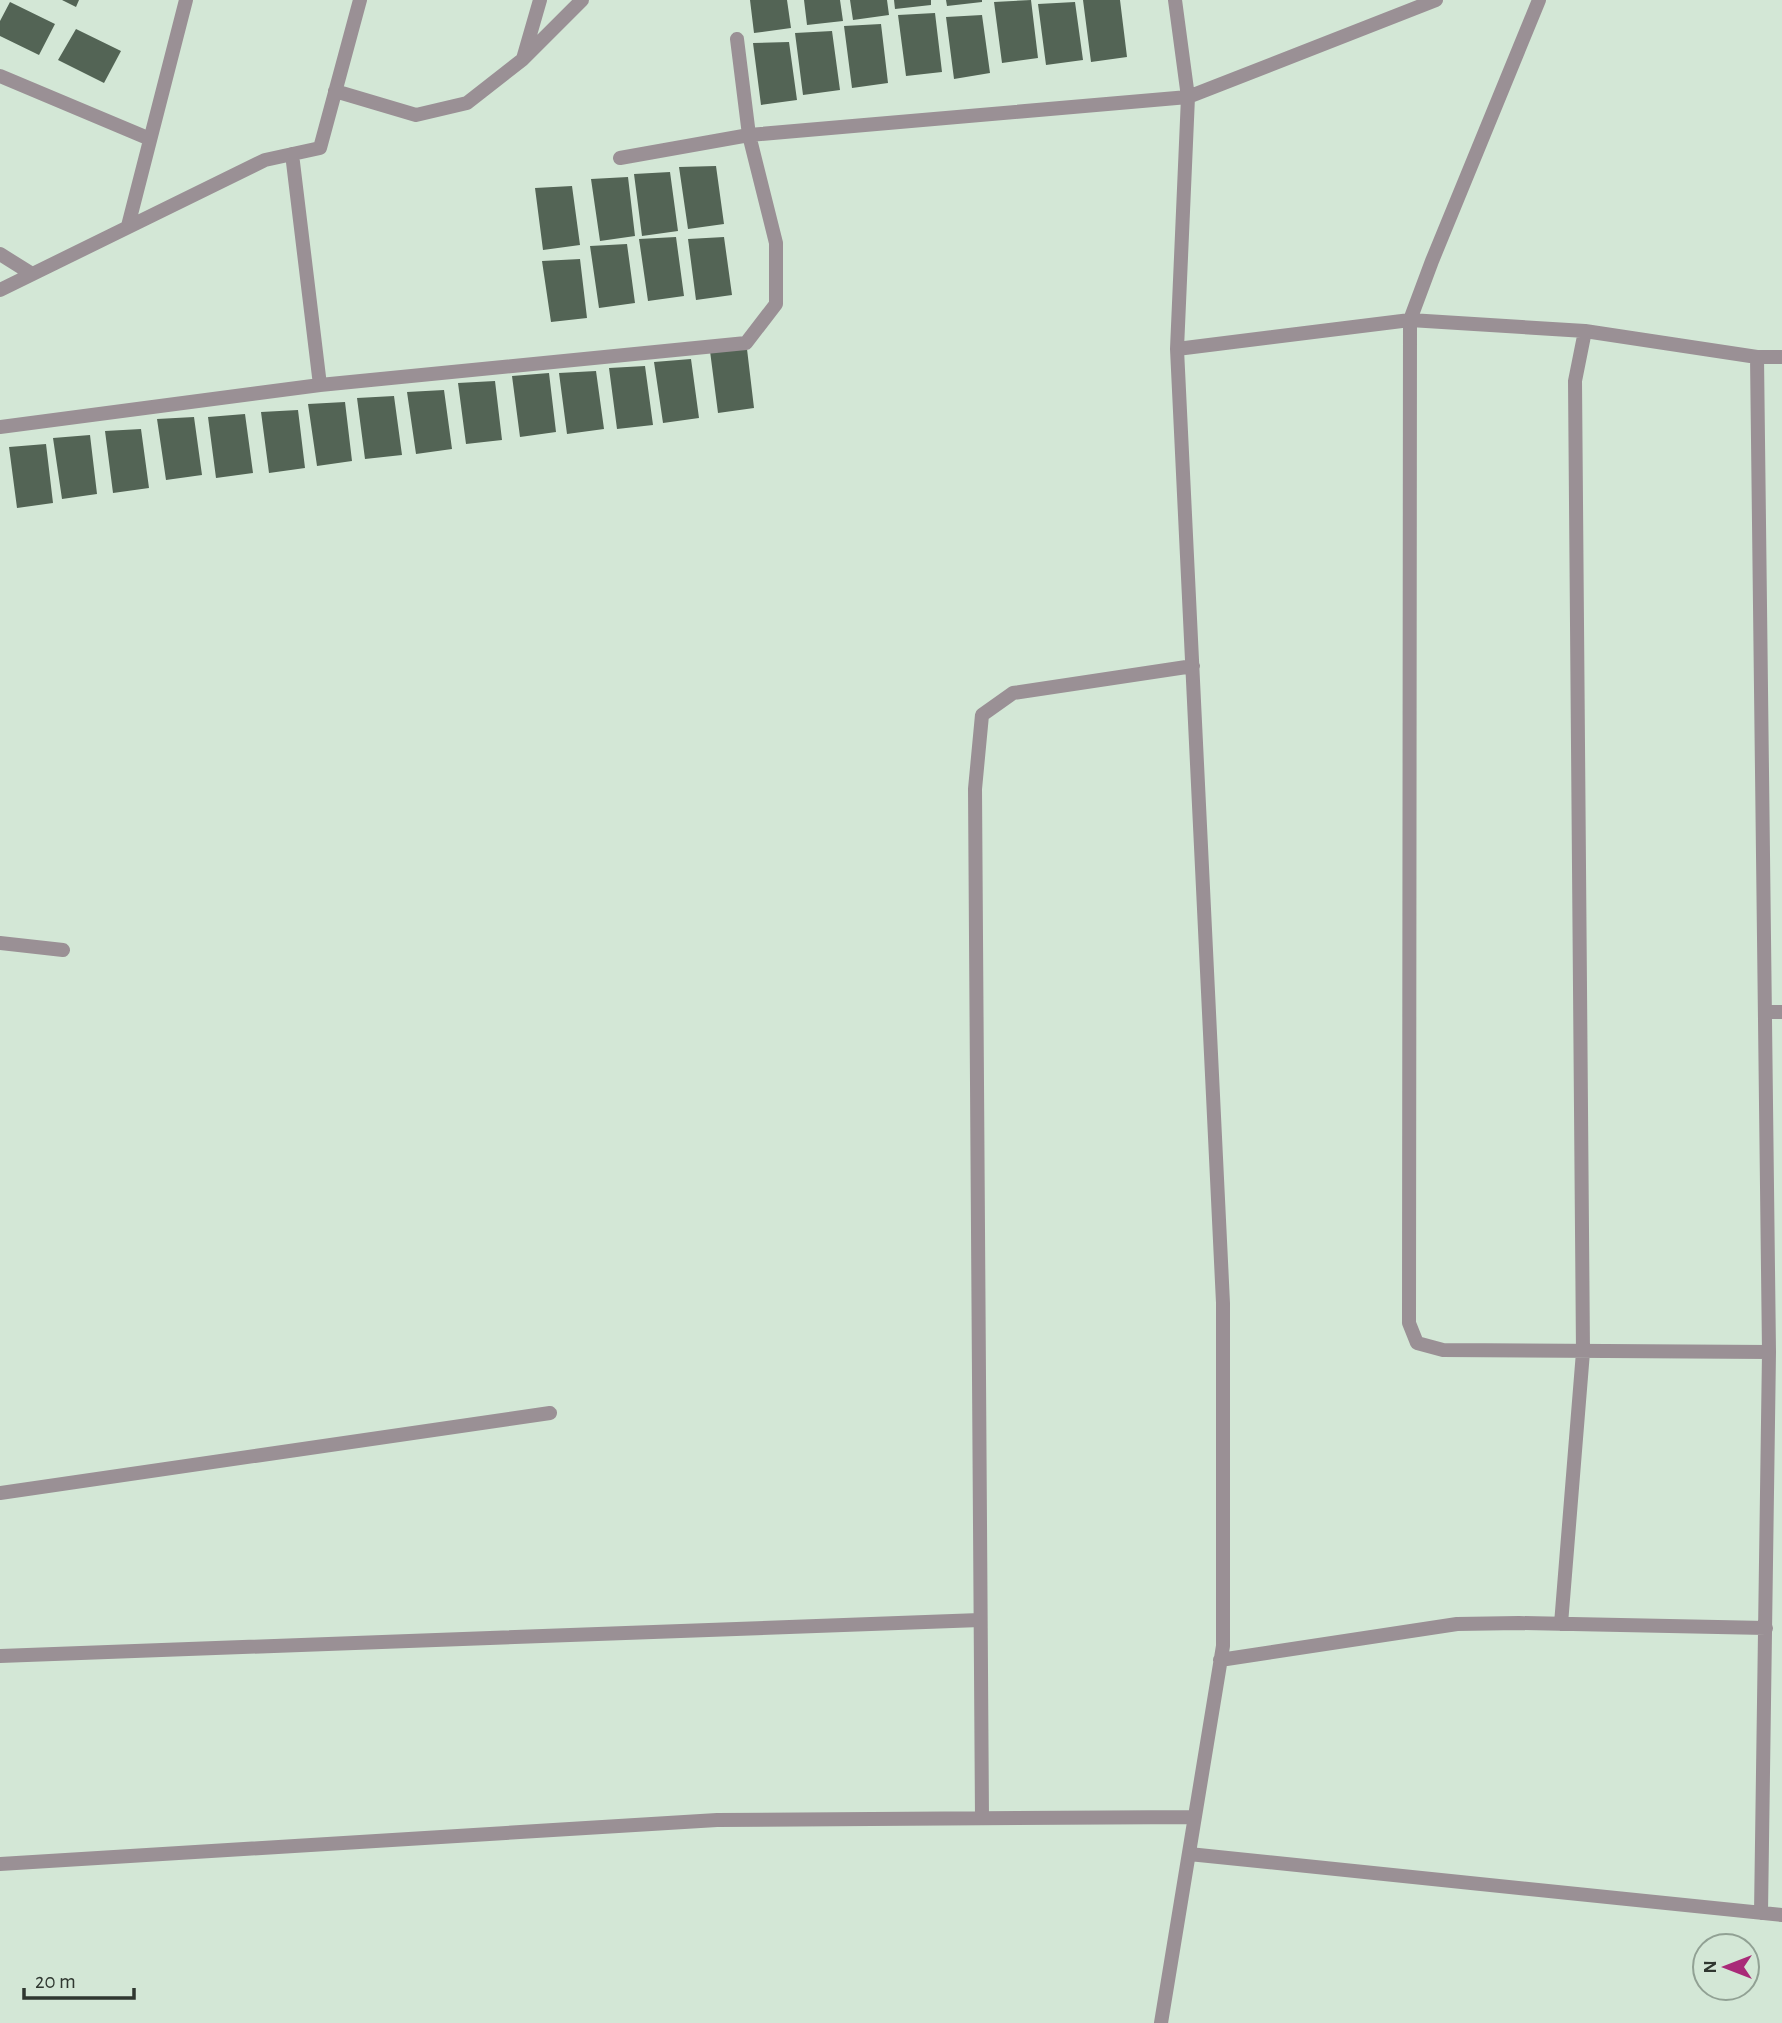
<svg xmlns="http://www.w3.org/2000/svg" width="1782" height="2023" font-family="'Alegreya Sans',sans-serif">
<style>
.building{fill:#536455}
.lines{fill:none;stroke-linecap:round;stroke-linejoin:round}
.service{stroke:#9a9095;stroke-width:14}
.minor{stroke:#9a9095;stroke-width:14}
</style>
<rect width="100%" height="100%" fill="#d3e7d6"/>
<path class="building" d="M62,0H79L76,7Z
M750,0H787L791,28L754,33Z
M804,0H840L843,21L807,25Z
M850,0H887L889,15L853,20Z
M894,0H931V5L895,9Z
M946,0H982V2L947,6Z
M1031,0L1038,58L1002,63L994,2Z
M1083,0H1120L1127,57L1091,62Z
M10,2L55,24L39,55L0,36V21Z
M1075,2L1083,60L1046,65L1038,4Z
M935,13L942,72L906,76L898,15Z
M982,15L990,73L954,79L946,17Z
M881,24L888,83L852,88L844,26Z
M76,29L121,51L104,83L58,60Z
M832,31L840,90L803,95L795,33Z
M789,42L797,100L761,105L753,43Z
M716,166L724,224L688,229L679,167Z
M670,172L678,231L642,236L634,174Z
M628,177L635,236L600,241L591,179Z
M572,186L580,245L543,250L535,188Z
M676,237L684,296L648,301L639,239Z
M724,237L732,295L696,300L688,239Z
M627,244L635,303L599,308L590,246Z
M580,259L587,318L551,322L542,261Z
M747,349L754,408L718,413L710,351Z
M691,359L699,418L663,423L654,362Z
M645,366L653,425L617,429L609,368Z
M596,371L604,429L567,434L559,373Z
M549,373L556,432L520,437L512,376Z
M495,381L502,440L466,444L458,383Z
M444,390L452,449L416,454L407,392Z
M394,396L402,455L365,459L357,398Z
M345,402L352,461L317,466L308,404Z
M298,410L305,468L269,473L261,412Z
M245,414L253,473L216,478L208,417Z
M194,417L202,475L166,480L157,419Z
M141,429L149,488L113,493L105,431Z
M90,435L97,494L62,499L53,438Z
M46,444L53,503L17,508L9,447Z"/>
<g class="lines">
<path class="service" d="M0,943L63,950"/>
<path class="minor" d="M523,59L540,0
M0,76L150,139
M335,91L416,115L467,103L522,60L582,0
M292,154L320,385
M620,158L749,135L1188,97L1436,0
M128,226L186,0
M0,254L32,274
M0,290L265,160L320,148L360,0
M1585,331L1410,320L1409,1323L1417,1343L1443,1350L1769,1352
M1177,349L1410,320L1432,261L1539,0
M1757,357L1769,1352L1761,1913
M0,427L320,385L746,343L776,304V243L749,135L737,39
M1765,1012H1782
M0,1493L550,1413
M1561,1624L1583,1352L1575,381L1585,331L1757,357H1782
M0,1656L980,1620
M1220,1660L1457,1624L1519,1623L1766,1628
M982,1818L975,789L982,715L1013,693L1193,666
M1189,1854L1782,1915
M0,1864L717,1820L1195,1817
M1161,2023L1223,1646V1303L1177,349L1188,97L1175,0"/>
</g>
<g transform="translate(1726 1967) rotate(270)"><circle r="33" fill="#d3e7d6" stroke="#91a194" stroke-width="2"/>
<path d="M0-5L12 26L0 18L-12 26Z" fill="#a92a78"/>
<text y="-10" font-size="19" font-weight="bold" text-anchor="middle" fill="#2f3730">N</text>
</g>
<path d="M24 1988v10h110v-10" fill="none" stroke="#2f3730" stroke-width="3.5"/>
<text x="35" y="1988" font-size="21" fill="#2f3730" stroke="#d3e7d6" stroke-width="5" paint-order="stroke">20 m</text>
</svg>
